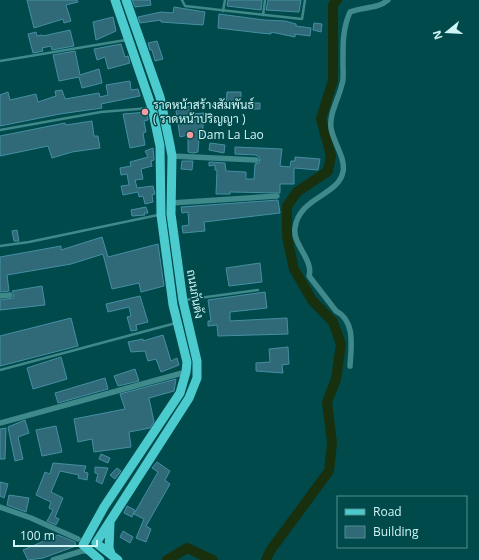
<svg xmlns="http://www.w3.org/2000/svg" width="479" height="560" font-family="'Open Sans',Sarabun,sans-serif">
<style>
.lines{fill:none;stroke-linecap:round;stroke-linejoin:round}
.river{stroke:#18300e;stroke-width:10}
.building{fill:#306a79;stroke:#458fa3}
.lane{stroke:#40898b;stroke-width:2.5}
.street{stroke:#40898b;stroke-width:5.5}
.primary{stroke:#4ccbce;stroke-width:9}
.poi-dot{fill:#f59b9e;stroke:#004a4c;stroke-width:1.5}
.labels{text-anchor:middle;stroke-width:3;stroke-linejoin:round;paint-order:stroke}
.poi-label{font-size:12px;fill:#cef4f4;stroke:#004a4c;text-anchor:start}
.street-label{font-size:12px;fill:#cef4f4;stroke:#004a4c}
</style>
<rect width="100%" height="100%" fill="#004a4c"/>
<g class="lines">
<path class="river" d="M167,560L187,548L213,560
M266,560L270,551L329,471L332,443L327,402L336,379L341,344L333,322L312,300L294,269L287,237V206L297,192L328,171L331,156L321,119L333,80V5L337,0"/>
</g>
<path class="building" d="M27,0H77L78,2L66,5L71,21L64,23L63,19L34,28Z
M132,0H150L151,5L135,7Z
M228,0H262L261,10L227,6Z
M268,0H301L299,12L266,10Z
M174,7L205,12L203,25L161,22V20L140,23L138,17L161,12L173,13Z
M219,14L264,20L285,21L296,24V26L311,28L310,36L295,34V37L271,32V34L260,33L218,28Z
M113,17L116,31L96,40L93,22Z
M314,23L322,24L321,32L313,30Z
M70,30L74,46L52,50L51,46L42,48L43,51L33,53L28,34L36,32L37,36L42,35L43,36Z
M157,41L163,59L155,61L152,50H150L148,43Z
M121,44L125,57L128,56L130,63L108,69L105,57L97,60L94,49Z
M75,51L80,75L99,69L102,83L82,88L79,77L59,81L53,55Z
M130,81L131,90L138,89L140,96L101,104L102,108L60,114L0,126V95L8,92L10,100L36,94L38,102L56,96L55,91L62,90L65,99L99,93L100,97L108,95L106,85Z
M227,92H241V108L226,107Z
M253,103H260V109H252Z
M190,106L192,114L204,113L202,139H199L198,152L193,153L188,152V135L180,137L176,111Z
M147,112L148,120L144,121L146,132L143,133L145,145L130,148L123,114Z
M92,121L94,136H98L100,148L72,152L52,158L48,146L0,156V136L65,123L66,125Z
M210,143L225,145L224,153L209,150Z
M235,147L282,149L280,166L290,167L291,161H295V157L308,158L320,159L318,170L294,168V184H280V193L230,192V194H216L217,170H215V165L209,166V162L225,163L226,171L246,172V179H254L255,164L259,163L260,158L256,155L235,154Z
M153,148L154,160L151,161L152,166L141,169L143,179L135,180L137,188L153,186L155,194L152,195L153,202L145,204L143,196L139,197L138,192L123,195L121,186L129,185L127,174L121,175L120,168L131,166L130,162L148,157L145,151Z
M182,161H193L192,170L181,169Z
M278,200L280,213L204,222L205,231L183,233L182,226L189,225L188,212L182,213L181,207Z
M146,207L148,213H144L145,215L132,216L131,210Z
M17,230L19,241H14L12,231Z
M102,237L108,257L158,244L164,286L141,292L139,283L112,289L103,254L71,264L7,275L9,291L0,292V257L61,246V250Z
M260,263L262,282L229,286L226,268Z
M42,286L45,305L0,310V300L13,298L14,294L12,291Z
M265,292L267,308L230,312V321L287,318L288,334L218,336L217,325L208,326V321H211L208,300Z
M140,296L148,322L136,325L137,330L131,331L127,317L131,316L129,307L108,312L106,304Z
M71,318L78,346L0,366V336Z
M163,335L171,361L177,358L179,365L161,372L156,359L148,361L145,351L131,352L128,342L143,339V341Z
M288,347L289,364L282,365L283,373L256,371V363L270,362L269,349Z
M61,357L67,379L33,389L27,368Z
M135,369L139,381L118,386L114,376Z
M105,378L108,389L58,403L55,393Z
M176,379L174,391L149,398L154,422L150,428L129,432L131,447L94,452L92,439L78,442L74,419L125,409L120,394Z
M25,420L29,433L18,437L23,459L15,461L8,427Z
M56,426L62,452L42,456L36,430Z
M6,428L5,459H0V429Z
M101,454L110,458L108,463L99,459Z
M157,462L170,471L165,480L170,484L146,526L151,529L146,542L136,538L144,519L134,514L158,472L152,468Z
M53,463L86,466L84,472L88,473L87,480L78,478L79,475L60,471L51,492L63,498L55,517L59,519L56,525L47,521L53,510L49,508L51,502L36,495L45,472L50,474Z
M95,467L108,468L102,484L96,481L98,474L95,473Z
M117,468L121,471L115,479L110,475Z
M0,482L8,484L4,498L0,496Z
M9,495L29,498L26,512L7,505Z
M127,506L135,510L132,517L124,513Z
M123,531L133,537L130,543L120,537Z
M58,535L75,542L76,546L43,558L28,560L23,550Z"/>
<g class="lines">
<path class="lane" d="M182,0L185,6L302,19L305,0
M223,11L225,0
M263,15L265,0
M0,61L126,40
M0,130L101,112L150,108
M0,246L29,242L158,215
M185,300L258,290
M0,370L176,323"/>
<path class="street" d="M172,156L256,160
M171,203L277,196
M0,296L10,295
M350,366C351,348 356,321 336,311L309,276C314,260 292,244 295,228C299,197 338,196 343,172C346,158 333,142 331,128C329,114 339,98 342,84C344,79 343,72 343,66C343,47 342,30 350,12C362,7 378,9 388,0
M0,423L186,372
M0,507L31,518L78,539
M53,560L82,551H90"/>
<path class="primary" d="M110,523L109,548L111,554
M100,560L83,545L104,507L180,393L186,372L187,362L173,305L161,215L160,146L152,108L115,0
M118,560L96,543L189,398L197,378V361L183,301L171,214L172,156L170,145L160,97L126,0"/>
</g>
<g class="poi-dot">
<circle cx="145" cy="112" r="4"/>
<circle cx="190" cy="135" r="4"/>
</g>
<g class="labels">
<g class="poi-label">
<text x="153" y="109">ราดหน้าสร้างสัมพันธ์<tspan x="153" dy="14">( ราดหน้าปริญญา )</tspan></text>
<text x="198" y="139">Dam La Lao</text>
</g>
<g class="street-label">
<text transform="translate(195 294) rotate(80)" y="4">ถนนกันตัง</text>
</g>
</g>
<rect x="337" y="496" width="130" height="52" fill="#004a4c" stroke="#528e8f"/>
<rect x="345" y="509" width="20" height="6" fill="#4ccbce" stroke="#528e8f"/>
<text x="373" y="516" font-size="12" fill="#cef4f4">Road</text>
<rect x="345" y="526" width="20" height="12" fill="#306a79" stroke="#528e8f"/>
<text x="373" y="536" font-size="12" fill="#cef4f4">Building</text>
<g transform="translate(447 32) rotate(252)" stroke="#004a4c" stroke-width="3" paint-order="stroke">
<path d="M0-3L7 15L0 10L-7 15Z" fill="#cef4f4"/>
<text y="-6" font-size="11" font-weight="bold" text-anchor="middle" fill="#cef4f4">N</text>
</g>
<path d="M14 540v6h83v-6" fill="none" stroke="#cef4f4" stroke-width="2"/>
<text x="20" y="540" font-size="12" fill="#cef4f4" stroke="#004a4c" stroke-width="3" paint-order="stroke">100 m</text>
</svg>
